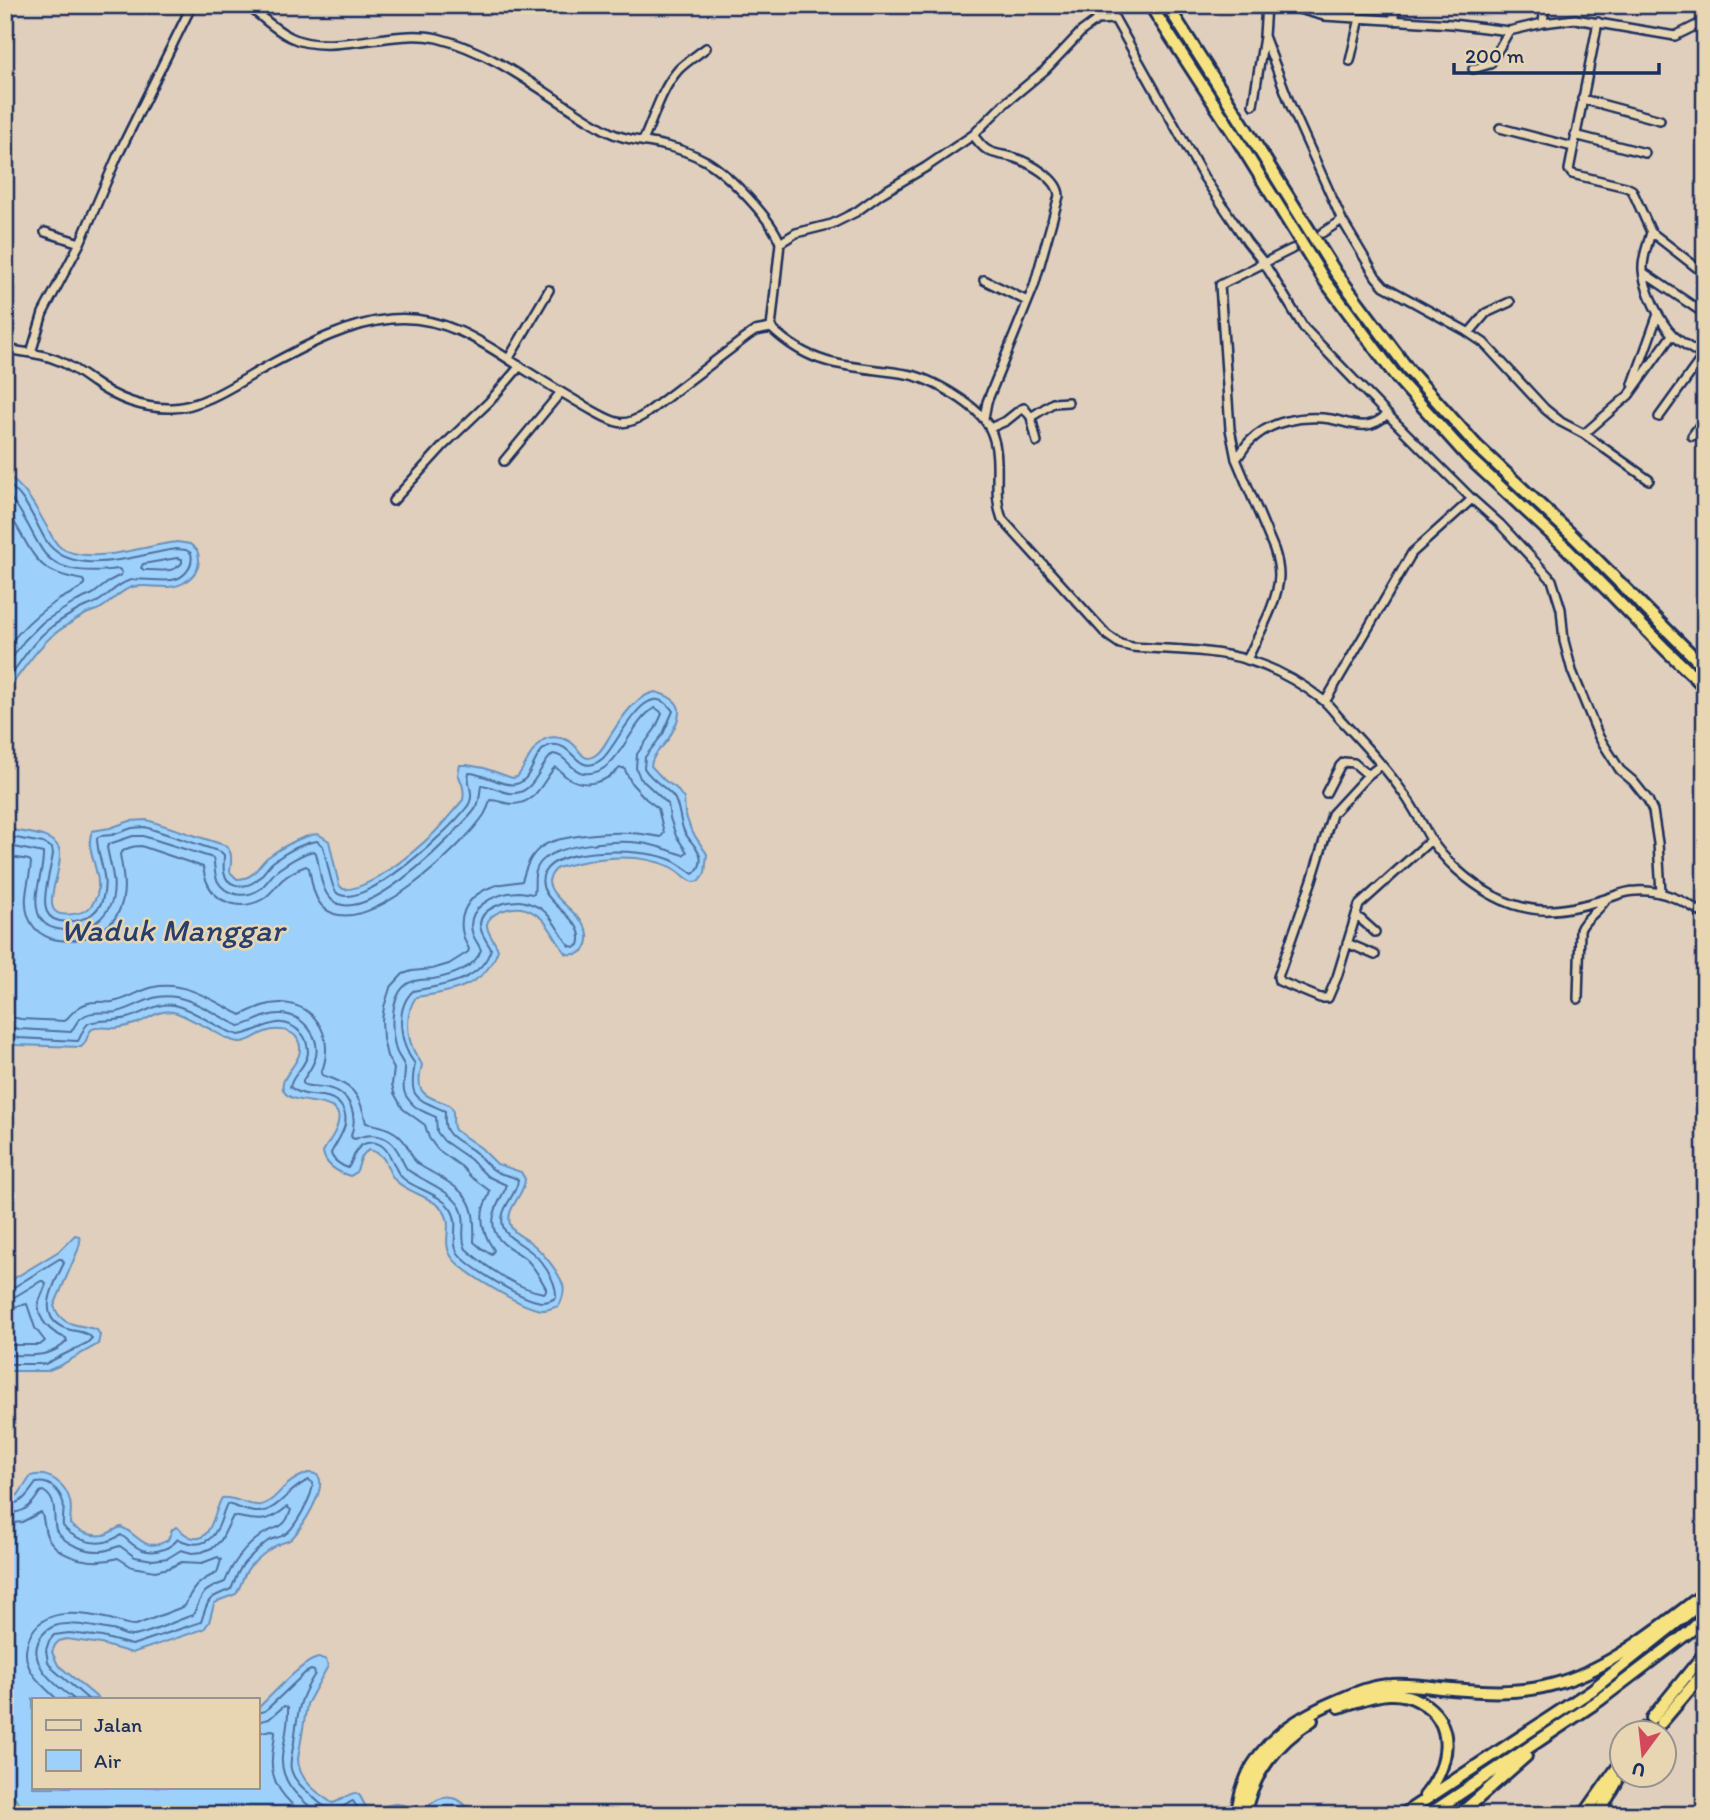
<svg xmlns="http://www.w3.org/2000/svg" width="1710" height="1820" font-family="Itim,sans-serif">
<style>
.water{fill:#9dd1fb;stroke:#6990bc;stroke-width:2}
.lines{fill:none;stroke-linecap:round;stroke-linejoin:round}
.shore{stroke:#4f709d;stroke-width:2}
.highway-tunnel{stroke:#b9afa9;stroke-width:10;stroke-dasharray:10 5;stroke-linecap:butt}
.minor-casing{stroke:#1b2f5e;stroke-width:12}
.highway-casing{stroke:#1b2f5e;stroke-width:16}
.minor{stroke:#e8d6b3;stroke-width:7}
.highway{stroke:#f6e281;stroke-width:10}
.labels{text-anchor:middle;stroke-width:5;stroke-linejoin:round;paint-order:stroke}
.water-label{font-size:32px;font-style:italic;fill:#283f6e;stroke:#e8d6b3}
</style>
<rect width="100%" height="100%" fill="#e0cfbc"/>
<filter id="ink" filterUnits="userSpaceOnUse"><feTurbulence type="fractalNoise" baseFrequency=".0143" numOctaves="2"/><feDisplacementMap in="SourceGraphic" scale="14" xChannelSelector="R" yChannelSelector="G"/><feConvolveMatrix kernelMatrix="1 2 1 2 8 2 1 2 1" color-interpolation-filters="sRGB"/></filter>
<g filter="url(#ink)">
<path class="water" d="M5,474C27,489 35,506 48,529C51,535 54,542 60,547C87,567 146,545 177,542L190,544L197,550C202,563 197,574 185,582C170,592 150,583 132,587C119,591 112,602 101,608C96,611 90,612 86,614C75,620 63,627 53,635C34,651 21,674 5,693Z
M655,692C686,700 683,714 669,738C663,748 652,754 651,766L664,780L676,788L684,799L685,813L691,830L707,854L705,873L699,881L693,882C685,878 679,871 671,867C635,851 593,858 557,868C554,871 549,876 549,882C551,903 599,920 586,947C583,954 575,955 567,954C556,943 552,928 541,918C535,913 528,909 521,908C510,907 490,912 487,924C486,933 496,942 498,950C485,987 451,992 416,997C406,1011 406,1033 413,1049C415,1055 420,1059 422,1065C416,1088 419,1095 442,1102C447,1104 449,1104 452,1108C455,1115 451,1123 455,1130L481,1148L497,1164L521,1172L525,1179C525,1195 505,1208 510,1224C512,1233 523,1237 530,1242C541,1250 559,1272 563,1285C565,1292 562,1300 559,1306C554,1307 548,1310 543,1310C524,1309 461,1272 451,1256C441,1241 455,1224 442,1209C430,1196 409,1193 396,1181C384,1169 390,1155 369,1150C355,1157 363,1172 350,1176C337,1172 325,1165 323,1152C327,1144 333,1137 336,1129C351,1094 298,1108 285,1093C273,1078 309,1061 298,1040C293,1029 276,1028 265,1032C256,1035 251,1041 241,1042C228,1042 214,1030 202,1025C193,1021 183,1014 173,1012C160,1009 150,1018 138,1023C132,1025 124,1027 117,1028C110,1029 97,1025 91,1030C86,1035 88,1042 81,1047L16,1045L5,1041V829C21,832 60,833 60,854C60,864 57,876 54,886C53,893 50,901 53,908C57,919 80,914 88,909C92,906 95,900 97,895C103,873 84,850 92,831L110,828L130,821L147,820L224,845C234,852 231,860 230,872L237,879C255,879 256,867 268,857C280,848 303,835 318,834L329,841L339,885L343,889C368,892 416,850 434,833C444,823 453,811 463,800C465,790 462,783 458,774L460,765H467L484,768L512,778L517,777C526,766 530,750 542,741C550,735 564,737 572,743C581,750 583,765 597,754C603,749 606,742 610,736C621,719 635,696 655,692Z
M75,1235L79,1236L80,1242L78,1250L54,1306C62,1328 78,1323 97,1330L100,1335L98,1344L61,1365L47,1371H5V1284L59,1251Z
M308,1473C311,1473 316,1473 318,1476C328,1487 301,1530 291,1539C286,1543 278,1543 272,1548C265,1552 257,1560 251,1565C243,1573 242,1585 236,1594L220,1600L214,1604L209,1622L204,1629L132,1653L101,1644L67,1639L59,1641L55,1645L52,1652L58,1665L99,1699H33V1787H257V1709C270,1697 301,1663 315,1659C320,1657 322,1658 326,1660L328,1666L307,1704L298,1759C298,1779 316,1792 332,1803C341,1802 346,1794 356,1793L360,1796L368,1811C378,1811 386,1804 396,1804C405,1804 415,1810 424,1807C430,1806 434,1801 439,1799C453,1794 467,1802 471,1815H29L5,1786V1497L18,1495L31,1476C49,1471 66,1484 70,1501C72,1509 70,1517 70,1524C79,1532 92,1537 104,1535C110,1533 115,1529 121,1527C139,1534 143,1554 168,1540L172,1530L176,1527C179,1529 182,1532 185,1534C211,1552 214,1509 222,1498C235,1496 247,1507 261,1505C273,1502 279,1491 288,1484C294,1479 300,1476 308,1473Z"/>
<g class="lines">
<path class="shore" d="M5,482C26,496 33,518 45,539C71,582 139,553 177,549L186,550L191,553C194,566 185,578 172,580C157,582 143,577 128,581C116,585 108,596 97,602C92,605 87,606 82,608C71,614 59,621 50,628C31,643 20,664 5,682
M5,493C16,502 21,513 28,525C33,534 38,545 45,554C62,574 95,572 119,569L122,572L121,575L111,580L93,594L77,601L43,622L24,641L5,668
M5,508C11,515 15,524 20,532C38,565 44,573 83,580L85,584C79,591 66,595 57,601C36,614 19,630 5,651
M177,558L182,559V563C171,575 159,569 144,570L141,568L143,564Z
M5,836L43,843L52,848L53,854C51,868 41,899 47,912C54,927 81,922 92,914C97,910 102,904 103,897C109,876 97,858 97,838L100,836L112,835L132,828L145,827L221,852L224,855C224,860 223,867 224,872C226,886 243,889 254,882C262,877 266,868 273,862C285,853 302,843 317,841L323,846C326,855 331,887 336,892C359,916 456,825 469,804C475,793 466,782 469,773C483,773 503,787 516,784C534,780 533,749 551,745C574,741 577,779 602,759C618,746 646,672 673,711L663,734L645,757L644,768C652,781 663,785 672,795C680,803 679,820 684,831C688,840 697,846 700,855C702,862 699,870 693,874C684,868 677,861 666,858C642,849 556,846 544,873C532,903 589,916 579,945L575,947L570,946C559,934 554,917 540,908C534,905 526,901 519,901C505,901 481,908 480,924C480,934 487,941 491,949C480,983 442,985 413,991C394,1009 400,1045 415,1064C408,1099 416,1098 445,1111C445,1116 444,1123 446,1128C450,1140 468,1145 476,1153C483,1160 488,1167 497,1172C505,1176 511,1175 518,1180C517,1196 498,1208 503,1226C506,1237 517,1241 526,1248C540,1257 557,1280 556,1297C552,1301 547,1302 541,1302C523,1300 469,1268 458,1253C450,1242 460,1225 452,1211C441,1192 410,1189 399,1174C391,1162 388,1139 367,1143C354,1146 354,1160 348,1168C342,1166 332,1160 331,1153C338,1139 353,1122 341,1106C337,1100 330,1097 322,1096C310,1095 300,1095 290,1087C292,1075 306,1067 308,1053C308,1047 306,1037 301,1033C280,1010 261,1032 239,1035C217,1030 197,1010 174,1005C157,1002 143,1014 127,1018C118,1021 94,1020 89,1023C83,1027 82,1035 78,1041L18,1038L5,1035
M5,845L43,853C44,872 32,894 38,913C45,935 79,933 96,922C103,917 109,909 112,901C117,882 110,865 107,847L109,844L133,836H143L213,858C215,865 214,873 217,880C225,896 246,899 260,889C267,883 272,874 279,869C289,862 302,853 314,851L316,853C320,867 320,889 331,899C361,929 444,844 463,823C468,818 474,812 477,806C480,800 480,791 481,785C491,786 499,791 509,793C534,797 538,766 553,754C567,755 570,771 584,773C618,778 629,721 655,708L660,711L662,714L655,729L637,754L636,768L640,778L668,804L670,818L676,836L687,852L683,855C669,850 656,845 641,843C617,840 556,843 540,863C532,873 536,883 534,894C529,894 524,892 518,892C496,893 463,907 473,935C475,940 479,945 481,950C475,968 451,976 433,979C424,980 414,979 407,984C389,997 391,1032 396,1050C398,1057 405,1063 405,1069C405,1081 400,1090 409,1100C415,1109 426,1113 436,1117L437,1132L444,1141L470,1159L487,1176L506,1185V1188C496,1206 484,1227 504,1244C512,1250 521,1254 527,1260C535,1268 541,1279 546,1288V1291L544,1293C517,1289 486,1267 466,1249C459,1237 468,1221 460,1207C451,1193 435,1186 421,1178C417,1175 411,1173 407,1169C403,1164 401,1156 397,1150C388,1134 370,1132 355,1139L352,1138L351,1136C358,1115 351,1093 328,1088C320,1086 313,1087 305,1085L303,1083V1080C308,1073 314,1065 316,1056C320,1035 302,1015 282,1014C263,1013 254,1024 239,1026C214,1015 187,992 158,997C145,999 132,1009 117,1012C104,1014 91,1009 80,1019C76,1022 74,1028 71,1032L19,1029L5,1026
M5,856L29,860L31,862C30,880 22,898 28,916C41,955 103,943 118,913C128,893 123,874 120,854C125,848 134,846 141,846L203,867C204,871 204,877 207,882C216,904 242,911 263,899C271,894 276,886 282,880C289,874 298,869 306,866L309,868C312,882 313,898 324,908C363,943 463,846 484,815C487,810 489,805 490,800C498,800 505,804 513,804C537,803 542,782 555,767C560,770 563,775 568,778C587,789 606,782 620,768H624L632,784L646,799L658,808L664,833L661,837C631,831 608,832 578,836C566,838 550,840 540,848C529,857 526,868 522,881C513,883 503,883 494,886C464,896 453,921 469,949L468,952L449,964L432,969L412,971L403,974L390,988L384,1007L382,1020L383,1039L387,1056L394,1069L392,1084L394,1093L403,1109L425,1125L429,1138L437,1149L462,1167L471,1177L490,1191C489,1196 486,1201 484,1206C479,1222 485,1237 494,1250L492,1254L481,1248L474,1242C476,1201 468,1193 433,1173C428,1170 419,1166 415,1161C412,1157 410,1151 407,1146C398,1130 383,1126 366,1123C360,1092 351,1084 322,1075L321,1073C335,1041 319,1006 283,1003C267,1002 254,1009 241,1015C215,1002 184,980 154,987C139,990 128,1000 112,1002C107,1003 101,1001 96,1002C82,1002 73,1011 65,1021L21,1019L5,1016
M5,1290L11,1289L59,1259H62L64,1263C54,1284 34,1318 67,1329C76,1332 86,1331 92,1338L87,1343L45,1364H5
M5,1299L16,1296L41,1281H44L46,1284C44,1290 41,1296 39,1302C36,1319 51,1333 66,1338L67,1341C51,1359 28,1355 5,1355
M5,1309L27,1304L35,1328L45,1341L40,1345H5
M5,1504C23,1505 27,1495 36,1483C48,1480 59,1489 63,1502C65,1509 62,1518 63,1526C72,1538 91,1545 105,1542C111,1541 117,1537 121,1535C126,1538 130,1543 135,1546C149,1556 168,1551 178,1539C200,1549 213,1543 221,1520C223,1514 224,1509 227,1504C236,1506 245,1511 255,1512C277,1514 289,1487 309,1480L313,1483C313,1495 295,1529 284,1535C279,1538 273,1538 268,1541C261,1546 253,1554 247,1560C238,1568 236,1579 231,1589C206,1599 209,1598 201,1622L132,1645L102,1637L69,1633L54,1635L49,1641L46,1650L48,1662L54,1670L88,1699
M5,1513C23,1514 31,1507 40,1492L43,1491C59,1500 52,1516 56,1530C65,1545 86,1552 103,1551C109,1550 115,1547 120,1546L135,1557L153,1560L168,1558L181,1550L192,1553L202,1552L214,1547L221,1540L233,1516C257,1521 267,1524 287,1507L291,1510C284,1530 278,1525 263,1534C244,1547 233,1562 225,1582C200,1591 203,1594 193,1615C179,1619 143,1637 131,1636C126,1636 120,1633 116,1631C101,1628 83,1624 67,1624C58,1624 49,1627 43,1634C22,1660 55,1685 74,1699
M5,1524L22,1522L41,1512C45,1520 43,1530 48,1538C62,1561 96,1565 118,1558L132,1567L155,1571L169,1568L182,1562L202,1563L218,1557L221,1560L217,1573C198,1581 192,1588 185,1606L136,1625C128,1626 118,1621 110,1619C79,1612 37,1605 27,1645C21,1669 42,1685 57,1699
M257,1713L265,1711L305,1673L311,1670L314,1671L315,1674C298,1700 298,1712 294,1742C293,1751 289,1760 291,1769C294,1781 303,1788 311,1795C317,1801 325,1809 334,1809C341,1810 347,1803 353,1801L362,1815
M257,1722L269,1719L284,1706L288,1707C289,1724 284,1740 282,1757C280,1784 302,1801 321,1815
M257,1733L272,1730L275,1731C275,1741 272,1750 272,1759C270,1784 286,1800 304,1815"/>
<path class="highway-tunnel" d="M1653,1732L1661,1723"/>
<defs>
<path id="minor" d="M247,5C261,16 274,29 290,37C329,57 391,28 437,38C502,54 552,101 609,132C626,141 648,141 666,146C680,149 693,154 706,161C728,174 772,219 780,243L771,328
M1109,5L1115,19L1203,176L1247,242L1264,263L1304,328L1387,414
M1266,5L1264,36L1290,104L1342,220L1376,277L1384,286L1466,331L1484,343L1545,409L1561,422L1584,434L1629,395L1672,335
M1284,5L1324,16L1452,24L1509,31L1543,23L1575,19L1675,36L1705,21
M1393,21L1396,5
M1598,22L1569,170L1572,174L1626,187L1632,190L1651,232C1648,245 1642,257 1643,270C1644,288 1660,323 1673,335C1682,344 1695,350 1705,358
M1543,23L1545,5
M1350,61L1360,18
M1473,69L1490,64L1509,31
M1582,99L1660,120
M1253,105L1264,37
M1500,128L1573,147
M973,135C978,141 982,148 989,151C997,155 1007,155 1015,158C1030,163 1059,179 1059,196L1034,286L987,402L984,418
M1575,135L1645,153
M643,141C654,117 661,89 679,69C687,61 697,55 706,48
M45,232L80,243
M1651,232L1705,274
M1322,233L1342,220
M780,243L796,233L832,224L856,212L882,193L926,167L973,135L1004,104L1045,70L1082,31L1097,20L1115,19
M1644,273L1705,314
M984,280L1027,301
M771,328C787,343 805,355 826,361C852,369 880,369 906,374C931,378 980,406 990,429C1004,458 991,490 1002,519L1107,635L1120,644L1132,647C1169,650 1213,649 1248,660C1274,668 1301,683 1323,700C1331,707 1337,716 1344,723C1366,747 1388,770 1406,797C1415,810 1422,824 1430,838C1444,861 1469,882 1492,895C1532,917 1564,912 1605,899C1615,896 1625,891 1636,891C1660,889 1685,901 1705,915
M1469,333L1486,313L1510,302
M5,349C22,352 41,353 57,360C70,365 81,374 93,382C117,399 142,409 172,408C206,407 243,379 273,363C309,344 349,323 391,319C442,314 483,342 522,368C546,383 570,398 595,412C615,423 623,428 644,415L749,335L755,331L771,328
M31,353L43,313L80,243L117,157L192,5
M509,358L549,290
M1633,384L1658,314
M1031,417L1053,403L1068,402
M1659,417L1703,356
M990,428L1006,421L1021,409L1024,408L1031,417L1037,442
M1584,434L1649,480
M1692,436L1705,418
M1236,459C1241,454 1244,447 1249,442C1269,421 1302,415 1331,419C1351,423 1369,433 1387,414L1472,499L1500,524L1552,580L1561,609L1564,641L1572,671L1599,737L1620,770L1633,781L1648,800L1653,811L1658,843L1661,893
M504,461L561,392
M393,501L444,445L489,402L520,366
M1247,660C1258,635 1278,603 1279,576C1279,567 1277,558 1274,549L1236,459L1230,429L1220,285L1292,249
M1325,702L1412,553L1472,499
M1381,765L1368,775L1332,814L1312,880L1278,977L1279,981L1320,998H1328L1337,977L1359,905L1431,840
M1326,793L1340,766L1344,762L1354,763L1368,775
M1356,915L1375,932
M1347,943L1375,955
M1578,999L1580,930C1585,917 1599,912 1606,899"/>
<path id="highway" d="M1150,5L1237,139L1325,281L1397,378L1467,456L1562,544L1666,650L1705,687
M1167,5L1248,132L1336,273L1408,369L1477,446L1571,534L1705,668
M1339,1707C1354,1702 1376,1693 1392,1694C1401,1694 1412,1697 1419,1701C1458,1722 1449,1767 1425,1796
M1652,1718L1705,1653
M1661,1723L1705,1671
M1641,1732L1645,1728
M1237,1815C1243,1755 1284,1723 1336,1701C1353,1694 1373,1685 1392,1685C1407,1684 1424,1686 1440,1688C1476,1691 1514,1695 1551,1685C1609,1670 1657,1629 1705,1593
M1245,1815C1251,1774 1278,1742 1312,1720
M1402,1815L1592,1690L1691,1611
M1428,1815L1601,1699L1689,1632L1705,1617
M1459,1815L1526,1756
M1584,1815L1622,1761
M1598,1815L1617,1781"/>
</defs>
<use href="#minor" class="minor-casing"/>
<use href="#highway" class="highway-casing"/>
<use href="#minor" class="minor"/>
<use href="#highway" class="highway"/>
</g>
</g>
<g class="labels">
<g class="water-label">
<text x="172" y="941">Waduk Manggar</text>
</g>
</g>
<rect width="1710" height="1820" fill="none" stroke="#e8d6b3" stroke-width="28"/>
<rect x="14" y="14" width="1682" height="1792" fill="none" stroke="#1b2f5e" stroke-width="2.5" filter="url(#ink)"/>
<rect x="32" y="1698" width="228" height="91" fill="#e8d6b3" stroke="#969391" stroke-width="2"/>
<rect x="46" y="1720" width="35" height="10" fill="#e8d6b3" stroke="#969391" stroke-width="2"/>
<text x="94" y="1732" font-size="21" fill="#1b2f5e">Jalan</text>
<rect x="46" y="1750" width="35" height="21" fill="#9dd1fb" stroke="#969391" stroke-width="2"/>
<text x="94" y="1768" font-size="21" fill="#1b2f5e">Air</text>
<g transform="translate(1643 1754) rotate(195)"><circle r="33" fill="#e8d6b3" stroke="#969391" stroke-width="2"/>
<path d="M0-5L12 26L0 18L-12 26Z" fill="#d1495b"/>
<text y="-10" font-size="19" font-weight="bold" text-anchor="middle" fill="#1b2f5e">U</text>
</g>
<path d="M1454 63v10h205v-10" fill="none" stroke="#1b2f5e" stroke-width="3.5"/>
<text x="1465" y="63" font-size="21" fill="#1b2f5e" stroke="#e8d6b3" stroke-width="5" paint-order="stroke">200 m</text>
</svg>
